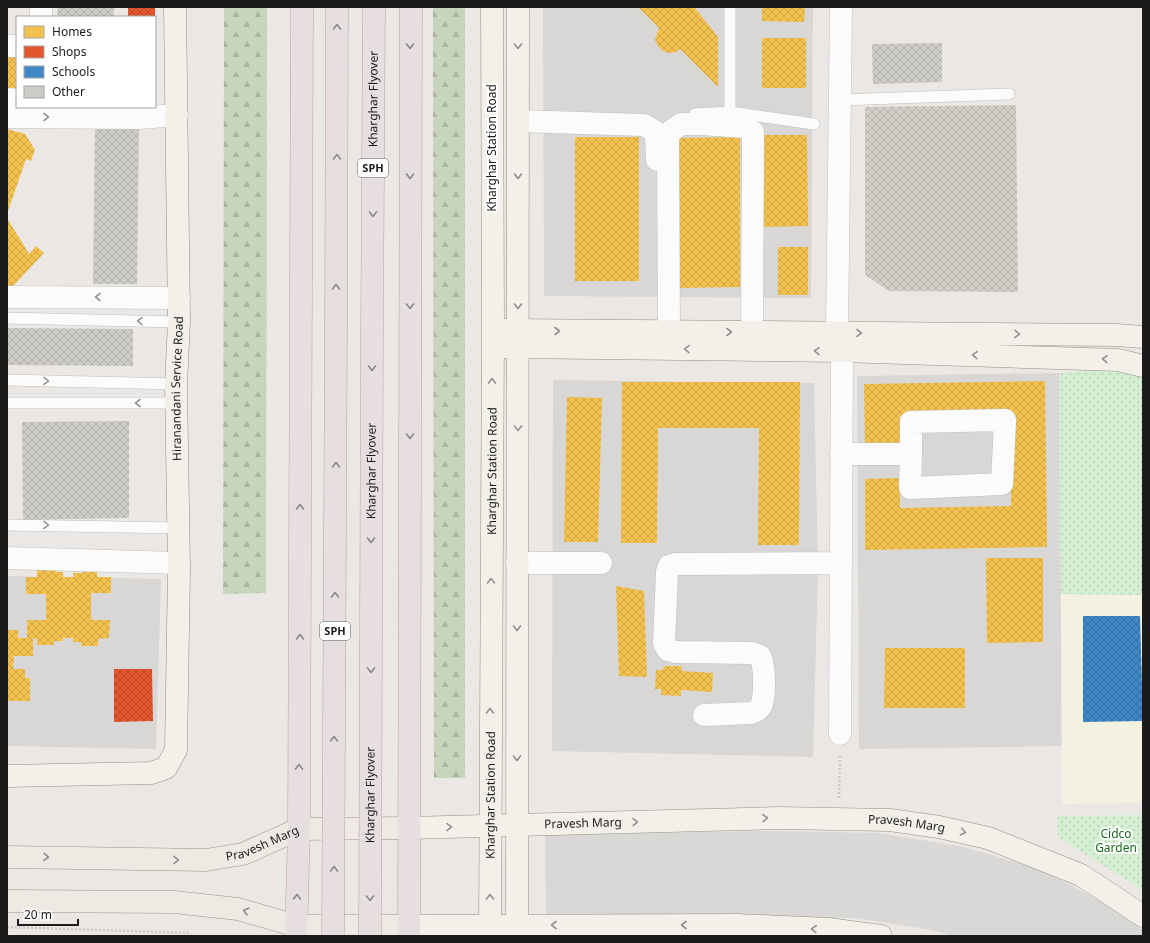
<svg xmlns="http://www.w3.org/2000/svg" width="1150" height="943" font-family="'Noto Sans',sans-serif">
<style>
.residential{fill:#d9d7d5}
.education{fill:#f3f1e0}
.construction{fill:url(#construction-cross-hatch)}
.forest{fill:url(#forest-firs)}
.park{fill:url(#park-dots)}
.parking{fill:#dad8d7}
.homes{fill:url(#homes-cross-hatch)}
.shops{fill:url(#shops-cross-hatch)}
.schools{fill:url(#schools-cross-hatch)}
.building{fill:url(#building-cross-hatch)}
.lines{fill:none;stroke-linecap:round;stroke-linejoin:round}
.lane-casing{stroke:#c1bfbe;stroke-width:12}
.street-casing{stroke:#c1bfbe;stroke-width:23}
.secondary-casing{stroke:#91907e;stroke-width:23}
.primary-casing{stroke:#9d9384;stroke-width:23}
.highway-casing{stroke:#bb9ea8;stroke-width:23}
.path{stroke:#d3c6c6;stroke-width:2.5;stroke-dasharray:2 2;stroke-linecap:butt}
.lane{stroke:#fcfbfb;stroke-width:11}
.street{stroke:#fcfbfb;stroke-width:22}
.secondary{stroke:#f2f0e9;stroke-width:22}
.primary{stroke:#eee9e3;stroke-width:22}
.highway{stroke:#e7dee0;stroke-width:22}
.highway-bridge-casing{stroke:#bb9ea8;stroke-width:23;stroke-linecap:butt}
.highway-bridge{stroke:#e7dee0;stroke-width:22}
.oneway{stroke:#8b8687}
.oneway2{stroke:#91908c}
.oneway3{stroke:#979696}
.oneway4{stroke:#8f8c89}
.labels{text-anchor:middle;stroke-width:4;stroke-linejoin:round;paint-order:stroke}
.shield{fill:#fff;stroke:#5f5f5f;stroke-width:1}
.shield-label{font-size:11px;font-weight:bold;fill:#1b1b1b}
.street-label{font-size:12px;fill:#1b1b1b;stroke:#fff}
.park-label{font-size:12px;fill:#166d18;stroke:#fff}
</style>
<defs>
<pattern id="construction-cross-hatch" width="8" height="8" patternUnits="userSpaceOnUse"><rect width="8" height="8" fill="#d2d0c6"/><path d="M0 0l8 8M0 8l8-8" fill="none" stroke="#b4b2aa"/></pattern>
<pattern id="forest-firs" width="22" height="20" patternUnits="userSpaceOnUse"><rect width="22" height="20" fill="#c7d5bc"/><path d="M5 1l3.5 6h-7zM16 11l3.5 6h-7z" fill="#aab6a1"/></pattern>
<pattern id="park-dots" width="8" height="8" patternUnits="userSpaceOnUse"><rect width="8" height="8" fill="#d4eed2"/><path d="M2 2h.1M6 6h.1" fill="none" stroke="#b5ccb4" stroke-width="1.8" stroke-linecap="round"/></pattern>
<pattern id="homes-cross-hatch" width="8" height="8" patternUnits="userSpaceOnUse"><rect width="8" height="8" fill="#f2c14e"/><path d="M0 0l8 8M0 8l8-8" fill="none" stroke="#cfa544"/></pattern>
<pattern id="shops-cross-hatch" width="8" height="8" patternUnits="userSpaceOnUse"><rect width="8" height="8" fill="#e4572e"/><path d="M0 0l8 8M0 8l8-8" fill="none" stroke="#b84726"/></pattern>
<pattern id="schools-cross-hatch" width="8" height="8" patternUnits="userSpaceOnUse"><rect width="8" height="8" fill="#3f88c5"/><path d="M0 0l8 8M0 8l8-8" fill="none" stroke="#346e9f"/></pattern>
<pattern id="building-cross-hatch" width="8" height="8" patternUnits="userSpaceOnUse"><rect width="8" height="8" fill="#ceccc9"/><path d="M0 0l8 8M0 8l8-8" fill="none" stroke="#b0afac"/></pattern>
</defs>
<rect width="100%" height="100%" fill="#eae7e4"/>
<path class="residential" d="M543,7H813L811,298L544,296Z
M1059,373L1062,746L859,749L857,376Z
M553,380L814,383L818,568L813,757L552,751Z
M7,576L161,579L156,749L7,746Z"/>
<path class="education" d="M1061,594L1143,595V803L1062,804Z"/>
<path class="construction" d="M1016,105L1018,292L889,291L865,275V107Z"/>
<path class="forest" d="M224,7H267L266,593L223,594Z
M433,7H465V778H434Z"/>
<path class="park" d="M1121,369L1143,375V595L1061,594L1059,373Z
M1143,815V890L1058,837V816Z"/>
<path class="parking" d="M768,831L878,833L959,846L1038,868L1121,912L1143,930V936H952L932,930L855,918L546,917L545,835Z"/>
<path class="homes" d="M638,7H694L718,37V87L680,49L676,52L669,53L663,51L658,46L655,40L659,28Z
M762,7H805L804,22L762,21Z
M762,38H806V88H762Z
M7,51H17V88H7Z
M7,129L25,134L35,150L31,161L26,159L7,214Z
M763,135H807L808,226L764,227Z
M575,137H639V281H575Z
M740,137V287L679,288V138Z
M7,218L29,254L36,246L44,253L12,287H7Z
M778,247H808V295H778Z
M1045,381L1047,547L865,550V479L900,478V508L1011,506V415L900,416L901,448L865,449L864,384Z
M622,382H800L799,545H758L759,428H658L657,543H621Z
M567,397L602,398L598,542H564Z
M986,558H1043V642L987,643Z
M37,567L56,568V572H63V577H74L73,573H83V569H97V577H111V593H91V620H110L109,638L98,639V646H81V642H73V638H63V641H54V645H37V639L33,638V656H14L13,669H25V678H30V701H7V630H18V638H27V620H46V594H26V577H37Z
M616,586L644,591L647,677L619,676Z
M885,648H965V708H884Z
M665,666H681L682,671L713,673L712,692L681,690V696L661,695V689H655L656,670H662Z"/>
<path class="shops" d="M128,7H155V17H128Z
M114,669H152L153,721L114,722Z"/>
<path class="schools" d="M1083,616H1140L1143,721L1083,722Z"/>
<path class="building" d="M58,7H114V17H57Z
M942,43V82L873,84L872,44Z
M95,124H139L137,284H93Z
M7,328L133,329V366L7,365Z
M129,421V518L23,520L22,422Z"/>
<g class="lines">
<defs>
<path id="lane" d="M840,100L1009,94
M730,112V7
M695,114L730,112L814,124
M7,318L179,322
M7,380L176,384
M7,403H177
M7,525L178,528"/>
<path id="street" d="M41,17V7
M7,46H17
M7,99L17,100
M7,117L139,118L177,115
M518,121L644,125L656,132L657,160
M7,297L179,298
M669,332L668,137L671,131L681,124H702L745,127L753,132L752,332
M841,454H911L910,488L1002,484L1005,420L911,422V454
M7,558L179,563
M517,563H601
M704,715L751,713C757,711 761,709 762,703C765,693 765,665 760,656L752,653L676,652L668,650L664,643L667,572L669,566L675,564L840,563
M840,734L842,351L837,332L841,7"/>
<g id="secondary">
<path d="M504,330L1116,335L1143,337"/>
<path d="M503,347L842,351L1118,360L1143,366"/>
<path id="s1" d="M7,776L151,773L166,768L176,750L179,570L176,384L179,322L175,7"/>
<path id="s2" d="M410,828L779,818L890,820L939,827L988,838L1081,875L1143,916"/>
<path d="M409,926L737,925L828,929L881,936"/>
<path id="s3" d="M490,936L493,330L492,7"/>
<path d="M517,936L518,7"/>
</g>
<g id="primary">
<path id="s4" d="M7,857L206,860L243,854L299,829L410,828"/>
<path d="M7,901L174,902L238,909L297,926H409"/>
</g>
<g id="highway">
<path d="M336,326L337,7"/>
<path id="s5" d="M372,329L374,7"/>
<path d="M296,936L299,829L302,7"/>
<path d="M409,936L411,7"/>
</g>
</defs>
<use href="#lane" class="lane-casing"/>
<use href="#street" class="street-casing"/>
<use href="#secondary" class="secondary-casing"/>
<use href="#primary" class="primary-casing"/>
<use href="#highway" class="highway-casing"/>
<path class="path" d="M839,798L840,755
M7,927L189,933L191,936"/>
<use href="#lane" class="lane"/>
<use href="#street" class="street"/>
<use href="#secondary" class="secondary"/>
<use href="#primary" class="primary"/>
<use href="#highway" class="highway"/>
<defs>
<g id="highway-bridge">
<path d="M333,936L336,326"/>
<path id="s6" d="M370,936L372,329"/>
</g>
</defs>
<use href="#highway-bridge" class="highway-bridge-casing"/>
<use href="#highway-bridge" class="highway-bridge"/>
</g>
<defs><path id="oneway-chevron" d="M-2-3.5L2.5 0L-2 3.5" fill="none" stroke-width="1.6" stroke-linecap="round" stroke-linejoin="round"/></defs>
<g class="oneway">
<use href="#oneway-chevron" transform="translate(337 27) rotate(-90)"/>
<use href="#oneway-chevron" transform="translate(410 46) rotate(90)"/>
<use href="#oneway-chevron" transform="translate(337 157) rotate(-90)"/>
<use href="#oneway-chevron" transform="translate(410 176) rotate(90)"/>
<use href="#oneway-chevron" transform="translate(373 214) rotate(90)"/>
<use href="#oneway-chevron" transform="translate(336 287) rotate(-90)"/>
<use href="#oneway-chevron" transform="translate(410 306) rotate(90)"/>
<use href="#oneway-chevron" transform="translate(372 368) rotate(90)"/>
<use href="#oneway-chevron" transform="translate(410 436) rotate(90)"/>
<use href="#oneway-chevron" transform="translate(336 465) rotate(-90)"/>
<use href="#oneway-chevron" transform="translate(300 507) rotate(-90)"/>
<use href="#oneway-chevron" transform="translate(371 540) rotate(90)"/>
<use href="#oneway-chevron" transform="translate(335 595) rotate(-90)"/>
<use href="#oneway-chevron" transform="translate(300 637) rotate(-90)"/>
<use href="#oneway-chevron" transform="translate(371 670) rotate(90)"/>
<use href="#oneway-chevron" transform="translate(334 739) rotate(-90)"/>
<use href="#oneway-chevron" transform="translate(299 767) rotate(-90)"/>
<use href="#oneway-chevron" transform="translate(334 869) rotate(-90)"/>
<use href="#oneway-chevron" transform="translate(297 897) rotate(-88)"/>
<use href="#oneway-chevron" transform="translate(370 898) rotate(90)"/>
</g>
<g class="oneway2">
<use href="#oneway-chevron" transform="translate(518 46) rotate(90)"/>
<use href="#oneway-chevron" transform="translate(518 176) rotate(90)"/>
<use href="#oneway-chevron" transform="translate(518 306) rotate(90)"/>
<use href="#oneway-chevron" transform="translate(557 331)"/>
<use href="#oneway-chevron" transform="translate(729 332)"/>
<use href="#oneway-chevron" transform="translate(859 333) rotate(1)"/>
<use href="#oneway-chevron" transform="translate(1017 334) rotate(1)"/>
<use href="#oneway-chevron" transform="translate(687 349) rotate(-179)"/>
<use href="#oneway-chevron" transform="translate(817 351) rotate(-179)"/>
<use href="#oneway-chevron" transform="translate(975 355) rotate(-178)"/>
<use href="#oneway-chevron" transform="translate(1105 359) rotate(-178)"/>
<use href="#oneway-chevron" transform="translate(492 381) rotate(-90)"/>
<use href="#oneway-chevron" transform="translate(518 428) rotate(90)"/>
<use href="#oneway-chevron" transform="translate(491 581) rotate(-90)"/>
<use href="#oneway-chevron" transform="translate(517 628) rotate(90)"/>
<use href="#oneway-chevron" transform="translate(490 711) rotate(-90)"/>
<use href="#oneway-chevron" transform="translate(517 758) rotate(90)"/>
<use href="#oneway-chevron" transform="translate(765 818) rotate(-2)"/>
<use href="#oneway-chevron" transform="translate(635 822) rotate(-2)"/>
<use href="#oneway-chevron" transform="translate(449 827) rotate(-1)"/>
<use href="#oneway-chevron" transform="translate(963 832) rotate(13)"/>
<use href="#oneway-chevron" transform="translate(490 897) rotate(-90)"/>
<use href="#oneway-chevron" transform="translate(554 925) rotate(180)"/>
<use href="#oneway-chevron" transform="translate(684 925) rotate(180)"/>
<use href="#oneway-chevron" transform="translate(814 929) rotate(-178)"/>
</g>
<g class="oneway3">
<use href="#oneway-chevron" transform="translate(46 117)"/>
<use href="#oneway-chevron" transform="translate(98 297) rotate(-180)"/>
<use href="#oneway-chevron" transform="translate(140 321) rotate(-179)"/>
<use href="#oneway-chevron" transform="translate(46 381) rotate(1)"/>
<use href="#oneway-chevron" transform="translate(138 403) rotate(180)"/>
<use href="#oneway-chevron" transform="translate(46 525) rotate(1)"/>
</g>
<g class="oneway4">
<use href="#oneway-chevron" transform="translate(46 857) rotate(1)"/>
<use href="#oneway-chevron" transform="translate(176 860) rotate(1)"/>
<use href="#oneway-chevron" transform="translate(246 911) rotate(-164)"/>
</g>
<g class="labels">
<g class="shield">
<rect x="358" y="159" width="30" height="18" rx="3"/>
<rect x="320" y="622" width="30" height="18" rx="3"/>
</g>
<g class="shield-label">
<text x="373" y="172">SPH</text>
<text x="335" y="635">SPH</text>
</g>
<g class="street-label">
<text dy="4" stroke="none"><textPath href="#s5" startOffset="230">Kharghar Flyover</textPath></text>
<text transform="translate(492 148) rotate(-90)" y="4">Kharghar Station Road</text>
<text dy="4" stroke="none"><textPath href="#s1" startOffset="542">Hiranandani Service Road</textPath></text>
<text dy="4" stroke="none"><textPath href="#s3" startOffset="465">Kharghar Station Road</textPath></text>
<text dy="4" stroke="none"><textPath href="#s6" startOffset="465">Kharghar Flyover</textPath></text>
<text dy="4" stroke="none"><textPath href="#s6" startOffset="141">Kharghar Flyover</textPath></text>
<text dy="4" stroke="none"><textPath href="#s3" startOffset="141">Kharghar Station Road</textPath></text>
<text dy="4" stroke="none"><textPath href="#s2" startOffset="173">Pravesh Marg</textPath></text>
<text dy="4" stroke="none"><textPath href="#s2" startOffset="497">Pravesh Marg</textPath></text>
<text dy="4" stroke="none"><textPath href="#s4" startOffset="258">Pravesh Marg</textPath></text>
</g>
<g class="park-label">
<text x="1116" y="838">Cidco<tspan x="1116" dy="14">Garden</tspan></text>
</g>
</g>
<rect width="1150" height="943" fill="none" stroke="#1b1b1b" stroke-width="16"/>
<rect x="16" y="16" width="140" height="92" fill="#ffffff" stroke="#a4a4a4"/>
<rect x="24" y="26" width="20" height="12" fill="#f2c14e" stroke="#a4a4a4"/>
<text x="52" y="36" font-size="12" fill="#1b1b1b">Homes</text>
<rect x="24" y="46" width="20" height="12" fill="#e4572e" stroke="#a4a4a4"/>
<text x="52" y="56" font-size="12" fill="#1b1b1b">Shops</text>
<rect x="24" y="66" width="20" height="12" fill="#3f88c5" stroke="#a4a4a4"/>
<text x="52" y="76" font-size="12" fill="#1b1b1b">Schools</text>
<rect x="24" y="86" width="20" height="12" fill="#ceccc9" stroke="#a4a4a4"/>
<text x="52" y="96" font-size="12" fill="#1b1b1b">Other</text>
<path d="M18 919v6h60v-6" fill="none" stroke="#1b1b1b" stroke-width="2"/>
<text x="24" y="919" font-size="12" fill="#1b1b1b" stroke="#ffffff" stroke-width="3" paint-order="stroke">20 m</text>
</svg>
